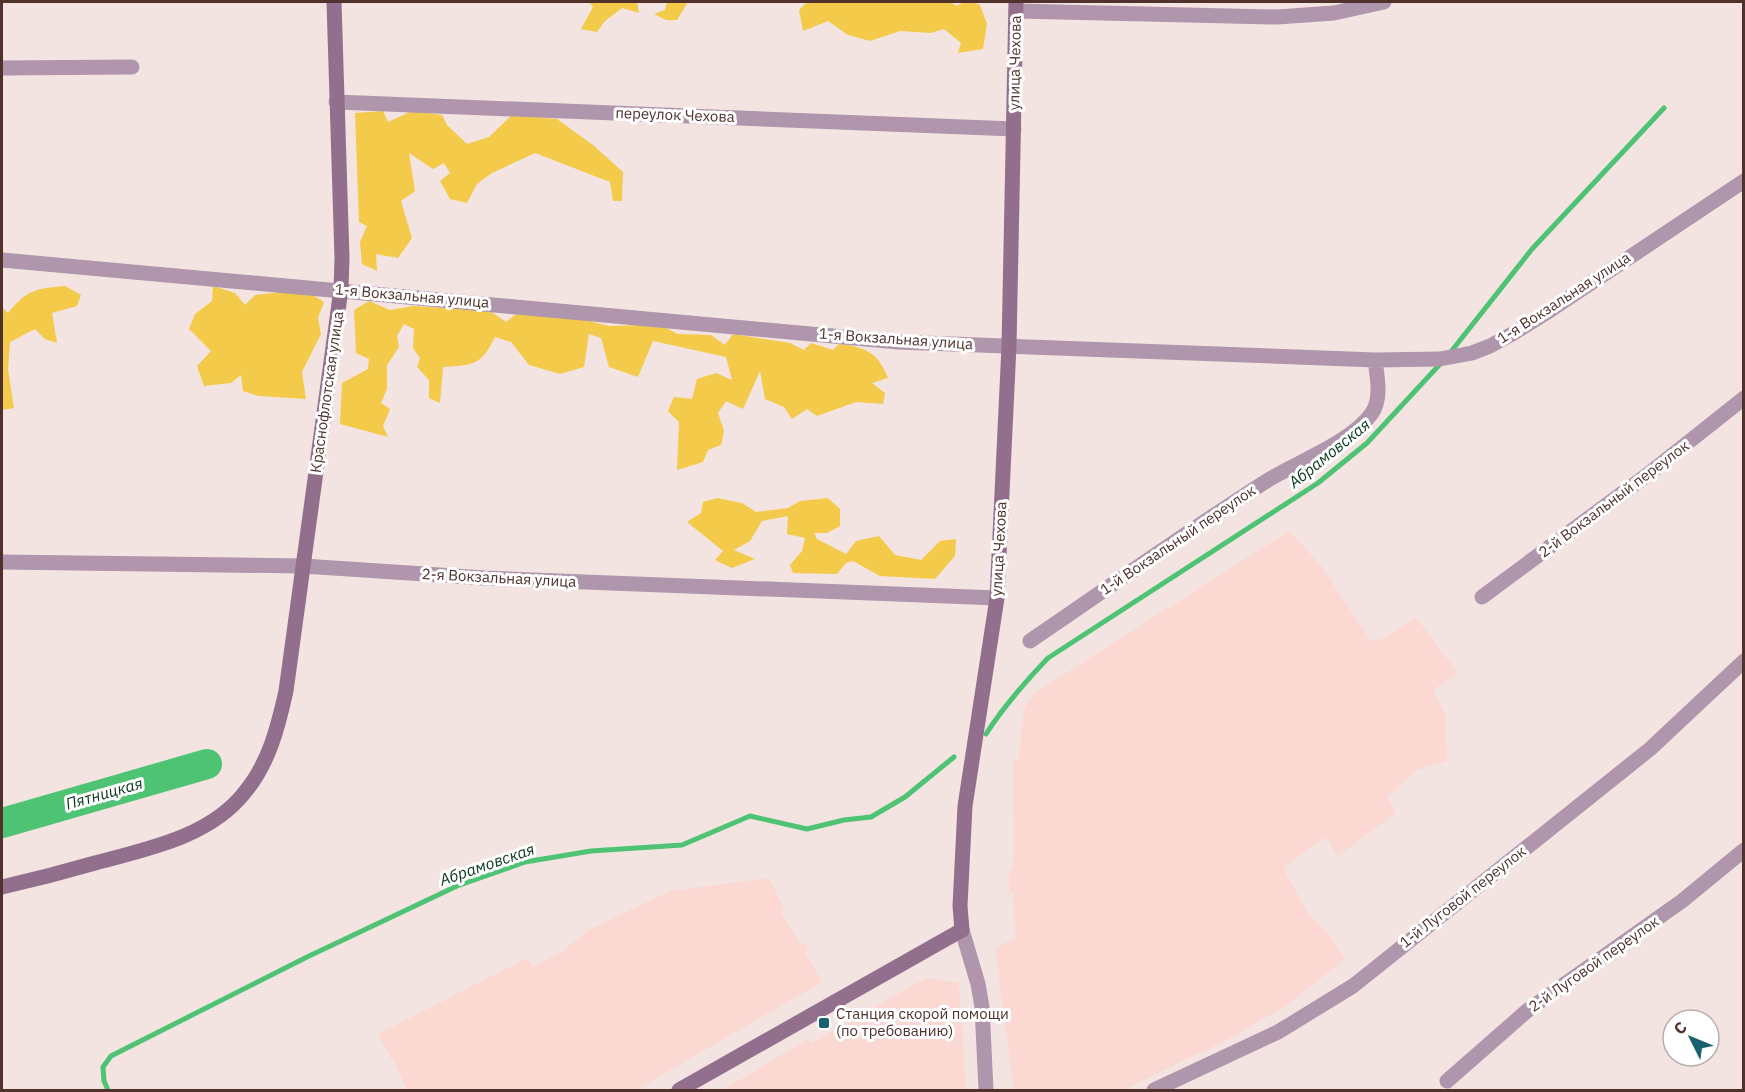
<svg xmlns="http://www.w3.org/2000/svg" width="1745" height="1092" font-family="'IBM Plex Sans',sans-serif">
<style>
.built{fill:#fbd8d1}
.green{fill:#f3ca4a}
.lines{fill:none;stroke-linecap:round;stroke-linejoin:round}
.stream{stroke:#4fc374;stroke-width:5}
.river{stroke:#4fc374;stroke-width:30}
.street{stroke:#af96ac;stroke-width:15}
.secondary{stroke:#936f8e;stroke-width:15}
.poi-dot{fill:#17626e;stroke:#fff;stroke-width:2}
.labels{text-anchor:middle;stroke-width:6;stroke-linejoin:round;paint-order:stroke}
.street-label{font-size:15px;fill:#50312c;stroke:#fff}
.poi-label{font-size:15px;fill:#50312c;stroke:#fff;text-anchor:start}
.water-label{font-size:16px;font-style:italic;fill:#053718;stroke:#fff}
</style>
<rect width="100%" height="100%" fill="#f4e4e1"/>
<path class="built" d="M1289,531L1320,564L1371,641L1382,639L1416,617L1458,673L1433,690L1445,713L1447,761L1417,770L1387,797L1396,813L1338,856L1326,837L1283,868L1308,913L1329,934L1345,959L1287,1005L1234,1036L1123,1090H1016L1013,1085L995,948L1015,938L1013,893H1009V870H1013L1014,852L1013,762L1019,759L1023,714L1027,703L1035,693Z
M769,878L784,909L781,912L800,944L804,942L808,950L805,952L822,982L636,1090H407L393,1059H391L378,1034L527,958L532,967L560,953L589,930L670,891Z
M926,978L959,983L966,1090H723L808,1039L811,1043Z"/>
<path class="green" d="M589,2H637L639,13L622,8L605,21L597,32L581,29L593,7Z
M667,2H688L677,20H666L654,14L665,10Z
M807,2H950L957,6C966,0 971,1 980,5L987,24L983,49L958,53L961,43L944,29L931,33L900,31L870,41L848,35L828,21L803,31L799,10Z
M383,111L388,122L412,111L442,115L447,125L467,144L489,137L512,115L557,119L593,145L623,172L622,201H613L610,182L535,153L492,173L477,184L467,203L450,199L440,181L450,173L444,163L433,169L409,153L415,191L401,201L412,238L398,258L376,254L377,271L362,264L360,242L367,226L359,222L355,113Z
M65,286L81,295L77,306L52,313L57,343L45,339L35,329L10,342L8,370L14,408L2,410V307L8,313C28,289 35,289 65,286Z
M213,286L235,293L245,305L255,295L281,292L310,293L324,302L318,318L321,334L302,372L306,399L258,396L243,391L241,375L231,383L204,386L197,366L211,351L189,329L195,314L212,301Z
M369,301L390,310L413,306L490,311L506,322L516,314L585,320L609,326L644,325L666,328L678,334L711,335L725,345L733,334L790,343L804,350L811,343L833,350L839,344C865,347 878,352 888,378L872,383L885,393L883,404L856,402L817,416L807,409L792,419L784,407L765,399L760,371L743,409L726,401L718,413L724,431L721,445L708,450L703,462L677,470L679,422L668,411L674,397L692,399L697,379L716,373L732,380L726,357L653,341L638,377L609,367L601,338L589,334L584,367L560,374L529,365L511,342L495,337C481,366 473,365 443,367L440,403L429,398V380L417,367L420,358L413,348L414,329L404,324L397,336L399,347L387,365V389L381,403L390,409L383,426L388,437L340,424L342,383L368,369L369,359L356,353L354,310Z
M717,498L742,503L756,512L788,508L800,501L828,498L840,509V526L827,533H814L817,539L846,554L856,541L879,536L895,555L921,560L940,541L956,539L955,556L935,579L880,576L853,561L846,563L837,574L793,573L790,565L802,551L805,538L787,534L788,516L762,521L750,541L734,550L755,559L732,568L715,560L723,551L687,522L701,513L703,502Z"/>
<g class="lines">
<path class="stream" d="M1450,353L1532,249L1664,108
M986,734C1004,706 1025,682 1048,658L1318,483L1367,443L1442,362
M108,1090L104,1081L103,1067L111,1056L307,957L457,886L525,862L591,851L682,845L750,816L807,829L844,820L871,817L905,797L954,757"/>
<path class="river" d="M2,823L207,764"/>
<path class="street" d="M1016,11L1277,17L1334,13L1384,2
M2,68L132,67
M336,102L1014,129
M2,260L898,342L1375,360L1440,359L1472,353L1490,346L1514,333L1546,313L1744,181
M2,562L303,566L485,578L997,598
M1482,597L1647,475L1744,398
M1030,641C1108,588 1185,533 1265,482C1296,462 1351,443 1372,413C1382,398 1377,377 1375,360
M962,930L978,984L982,1007L986,1090
M1447,1081L1528,1010L1682,901L1744,850
M1154,1090L1278,1032L1353,986L1650,749L1744,661"/>
<path class="secondary" d="M2,887C33,880 64,872 95,863C147,849 210,837 245,792C269,763 278,727 286,691L341,289L342,258L334,2
M679,1090L962,930L960,906L965,806L997,598L1009,346L1016,2"/>
</g>
<rect class="poi-dot" x="818" y="1017" width="12" height="12" rx="3"/>
<g class="labels">
<g class="street-label">
<text transform="translate(1015 63) rotate(-89)" y="5">улица Чехова</text>
<text transform="translate(675 115) rotate(2)" y="5">переулок Чехова</text>
<text transform="translate(412 296) rotate(5)" y="5">1-я Вокзальная улица</text>
<text transform="translate(1564 298) rotate(-33)" y="5">1-я Вокзальная улица</text>
<text transform="translate(896 339) rotate(4)" y="5">1-я Вокзальная улица</text>
<text transform="translate(327 392) rotate(-82)" y="5">Краснофлотская улица</text>
<text transform="translate(1614 499) rotate(-37)" y="5">2-й Вокзальный переулок</text>
<text transform="translate(1178 540) rotate(-34)" y="5">1-й Вокзальный переулок</text>
<text transform="translate(999 549) rotate(-87)" y="5">улица Чехова</text>
<text transform="translate(499 578) rotate(3)" y="5">2-я Вокзальная улица</text>
<text transform="translate(1463 897) rotate(-38)" y="5">1-й Луговой переулок</text>
<text transform="translate(1594 964) rotate(-35)" y="5">2-й Луговой переулок</text>
</g>
<g class="poi-label">
<text x="836" y="1019">Станция скорой помощи<tspan x="836" dy="17">(по требованию)</tspan></text>
</g>
<g class="water-label">
<text transform="translate(1329 453) rotate(-39)" y="6">Абрамовская</text>
<text transform="translate(104 793) rotate(-16)" y="6">Пятницкая</text>
<text transform="translate(487 864) rotate(-19)" y="6">Абрамовская</text>
</g>
</g>
<rect width="1745" height="1092" fill="none" stroke="#50312c" stroke-width="6"/>
<g transform="translate(1691 1038) rotate(313)"><circle r="28" fill="#ffffff" stroke="#b9adab" stroke-width="1.5"/>
<path d="M0-4.5L10 22L0 15L-10 22Z" fill="#17626e"/>
<text y="-9" font-size="16" font-weight="bold" text-anchor="middle" fill="#50312c">С</text>
</g>
</svg>
